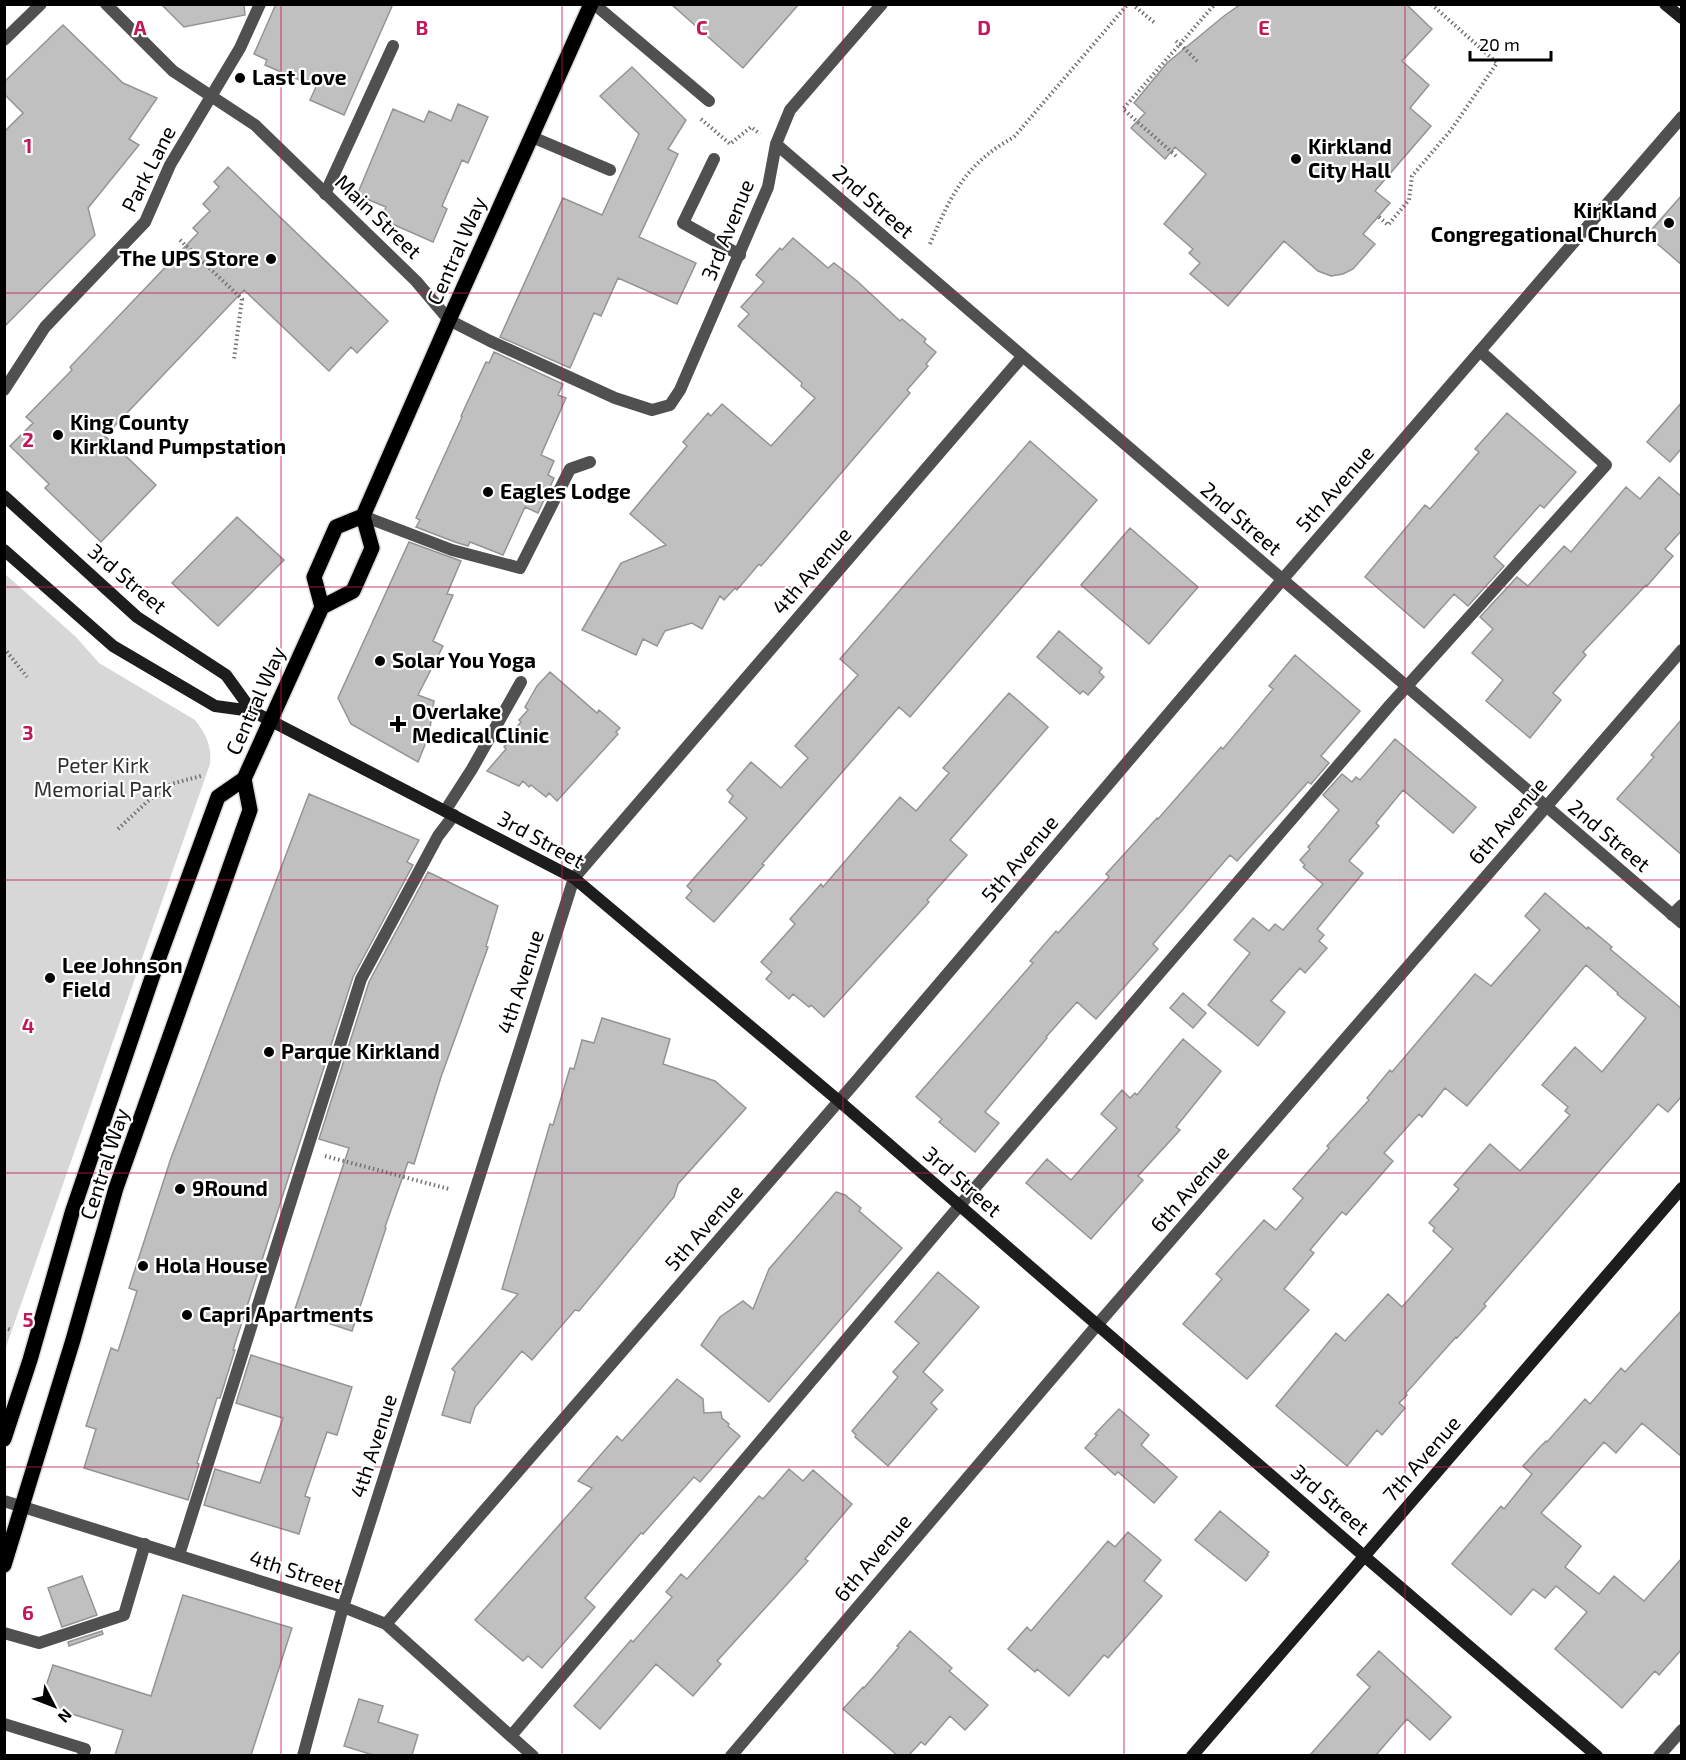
<svg xmlns="http://www.w3.org/2000/svg" width="1686" height="1760" font-family="'Exo 2',sans-serif">
<style>
.green{fill:#d7d7d7}
.building{fill:#c0c0c0;stroke:#949494;stroke-width:1.5}
.lines{fill:none;stroke-linecap:round;stroke-linejoin:round}
.primary-casing{stroke:#dbdbdb;stroke-width:18}
.path{stroke:#727272;stroke-width:4;stroke-dasharray:1.5 3;stroke-linecap:butt}
.lane{stroke:#505050;stroke-width:12}
.street{stroke:#505050;stroke-width:12}
.secondary{stroke:#1d1d1d;stroke-width:12}
.primary{stroke:#000;stroke-width:15}
.grid{fill:none;stroke:#c2185b;stroke-width:1.5;stroke-opacity:0.55}
.poi-dot{fill:#000;stroke:#fff;stroke-width:2}
.labels{text-anchor:middle;stroke-width:4.5;stroke-linejoin:round;paint-order:stroke}
.poi-label{font-size:21px;font-weight:bold;fill:#000;stroke:#fff;text-anchor:start}
.street-label{font-size:21px;fill:#000;stroke:#fff}
.park-label{font-size:21px;fill:#2e2e2e;stroke:#fff}
.grid-label{font-size:20px;text-anchor:middle;font-weight:bold;fill:#c2185b;stroke:#fff;stroke-width:4.5;stroke-linejoin:round;paint-order:stroke}
</style>
<rect width="100%" height="100%" fill="#fff"/>
<path class="green" d="M5,574L76,637L99,663L195,720C206,734 212,746 210,764L5,1350Z"/>
<path class="building" d="M161,4H244L245,15L184,27Z
M276,4H393L344,115L310,100L316,87L265,65L267,60L254,54Z
M671,4H799L743,68Z
M1241,4H1406L1432,29L1402,61L1429,85L1410,108L1431,126L1375,191L1390,203L1363,234L1375,244L1353,269L1343,274L1331,276L1318,271L1284,241L1228,306L1190,274L1200,263L1189,253L1193,249L1164,224L1206,174L1175,147L1165,159L1131,128L1145,113L1134,103L1167,63L1224,16Z
M63,25L123,83L157,98L129,139L139,145L88,208L95,235L4,327V132L23,113L4,94V82Z
M632,67L686,120L668,149L678,154L639,237L696,263L677,304L618,278L601,316L594,313L570,368L500,337L563,198L602,215L639,134L600,96Z
M458,104L488,117L468,163L462,160L442,206L447,209L433,242L381,219L386,207L357,195L393,109L424,122L429,111L451,121Z
M228,167L388,321L357,353L351,347L329,371L244,290L105,436L156,485L101,542L45,488L49,484L10,446L33,423L26,417L72,370L70,367L198,233L193,228L210,211L203,204L219,187L214,182Z
M1682,195V265L1647,235Z
M793,238L828,268L834,263L857,281L900,321L902,319L926,339L924,342L936,352L926,364L928,366L907,390L910,393L775,550L761,566L759,564L737,590L735,588L724,600L720,596L702,629L692,623L665,631L657,646L643,639L636,655L582,630L621,563L666,545L630,514L687,446L683,442L708,413L711,416L722,404L771,446L815,398L801,386L802,383L738,326L749,314L741,307L764,282L756,275L780,248L782,250Z
M494,352L563,384L558,395L566,398L541,455L554,461L548,475L554,478L538,513L525,507L503,555L470,542L468,546L455,542L416,527L420,520L416,518L462,417L461,416L486,362L489,363Z
M1682,402V448L1670,462L1647,442Z
M1507,413L1576,472L1544,508L1540,505L1494,557L1504,566L1468,606L1454,594L1424,628L1365,577L1425,505L1430,509L1479,452L1475,449Z
M1030,441L1097,500L910,717L899,707L762,864L764,865L714,922L686,898L692,891L687,886L747,818L729,802L733,796L727,790L751,762L781,788L808,758L795,746L858,675L840,659Z
M1659,477L1682,497V530L1665,549L1673,556L1647,586L1646,585L1583,652L1586,655L1553,693L1561,700L1530,738L1486,701L1503,680L1472,653L1493,629L1480,617L1517,577L1528,586L1564,546L1571,552L1626,487L1640,499Z
M237,517L284,560L218,626L172,583Z
M1130,528L1198,587L1149,644L1081,585Z
M409,542L461,561L447,594L453,595L433,641L443,646L418,695L434,701L429,735L418,762L351,724L338,698Z
M1059,631L1102,668L1099,672L1104,677L1088,695L1083,691L1080,694L1037,657Z
M1295,655L1360,711L1321,756L1329,763L1311,784L1308,782L1237,861L1230,855L1153,944L1158,949L1096,1019L1077,1002L1046,1037L1047,1038L985,1112L999,1123L975,1152L939,1122L942,1119L916,1097L1033,963L1030,961L1056,931L1058,933L1109,877L1106,874L1157,818L1158,819L1221,747L1223,749L1273,689L1269,686Z
M550,672L597,713L599,710L620,728L616,732L618,734L557,801L549,793L546,797L531,785L529,787L523,781L519,786L487,771L506,749L504,747L513,736L511,733L521,722L519,720L528,710L525,707L537,686Z
M1009,693L1048,727L950,840L967,855L927,900L929,902L824,1017L811,1005L809,1007L793,994L789,999L766,979L772,972L761,962L795,924L790,919L821,884L823,887L900,797L916,811L949,773L943,768Z
M1682,719V855L1617,799L1654,757L1651,755Z
M1395,739L1476,807L1453,833L1403,790L1376,823L1379,826L1349,861L1363,873L1317,929L1324,935L1319,941L1327,948L1305,973L1300,968L1271,1001L1285,1012L1258,1046L1208,1005L1250,953L1234,940L1253,918L1269,931L1275,924L1283,930L1323,884L1303,867L1305,865L1300,860L1310,849L1308,847L1339,810L1323,795L1342,774L1352,782L1356,777L1360,780Z
M309,794L419,840L407,862L413,865L353,977L233,1350H235L220,1398H217L197,1463L199,1464L188,1500L185,1499L84,1468L96,1429L86,1426L111,1348L118,1351L137,1291L129,1288L171,1158Z
M428,872L498,906L486,946L488,947L441,1077L414,1164L408,1162L385,1227L386,1228L352,1331L294,1312L349,1148L319,1139L369,982Z
M1545,893L1587,929L1588,927L1612,947L1610,949L1682,1009V1096L1668,1112L1658,1104L1484,1304L1486,1306L1457,1338L1456,1337L1406,1393L1407,1395L1399,1403L1405,1408L1382,1435L1377,1430L1347,1466L1276,1406L1336,1333L1345,1341L1388,1294L1402,1307L1453,1249L1433,1231L1435,1228L1429,1223L1459,1189L1454,1185L1490,1144L1520,1171L1570,1115L1565,1111L1568,1107L1542,1085L1575,1047L1602,1072L1646,1018L1617,994L1618,993L1586,965L1467,1106L1445,1088L1422,1117L1419,1114L1384,1153L1393,1161L1346,1215L1342,1212L1310,1250L1314,1253L1284,1289L1309,1310L1247,1379L1183,1324L1222,1279L1216,1274L1264,1220L1276,1230L1303,1198L1293,1189L1329,1148L1327,1146L1369,1100L1367,1098L1390,1070L1392,1072L1475,974L1491,986L1540,930L1525,916Z
M1183,993L1206,1013L1193,1028L1170,1008Z
M602,1018L670,1039L663,1064L715,1081L746,1108L678,1184L674,1197L579,1311L575,1310L532,1360L522,1351L475,1407L470,1423L442,1415L455,1372L452,1369L518,1294L502,1289L550,1124L553,1125L570,1068L574,1069L582,1040L594,1043Z
M1183,1039L1221,1071L1176,1127L1180,1130L1138,1176L1143,1180L1091,1239L1026,1183L1047,1159L1071,1180L1117,1128L1101,1114L1122,1090L1130,1098L1135,1093L1137,1095Z
M836,1192L845,1195L861,1208L859,1211L902,1248L769,1402L701,1345L720,1317L743,1301L753,1309L769,1269Z
M938,1272L979,1307L923,1372L943,1390L931,1403L937,1409L888,1466L855,1437L856,1435L852,1431L898,1377L893,1372L919,1343L895,1322Z
M1682,1310V1457L1642,1423L1616,1453L1604,1442L1541,1513L1581,1546L1565,1567L1599,1594L1614,1576L1644,1601L1682,1558V1649L1659,1675L1655,1671L1622,1708L1555,1649L1587,1612L1556,1586L1545,1598L1533,1589L1511,1615L1452,1564L1501,1506L1504,1509L1532,1474L1523,1466L1539,1448L1546,1441L1547,1442L1585,1399L1590,1404L1621,1368L1625,1372Z
M251,1355L352,1387L337,1435L327,1432L305,1496L310,1498L299,1534L204,1505L215,1469L260,1483L283,1418L236,1403Z
M677,1379L703,1399L704,1413L721,1412L722,1418L729,1424L728,1426L740,1436L700,1482L694,1477L643,1534L641,1533L585,1598L595,1607L542,1668L528,1656L523,1661L475,1620L592,1488L578,1481L617,1436L622,1441Z
M1119,1409L1149,1435L1141,1445L1177,1477L1154,1503L1118,1472L1115,1475L1085,1448L1097,1435L1095,1434Z
M789,1469L803,1481L813,1470L852,1504L805,1559L808,1561L717,1661L721,1664L693,1696L656,1664L600,1729L574,1706L631,1640L633,1642L672,1597L666,1592L681,1574L687,1579L759,1496L763,1499Z
M1220,1511L1269,1552L1267,1554L1268,1555L1246,1581L1195,1540Z
M1128,1532L1161,1560L1144,1581L1162,1596L1108,1658L1104,1655L1069,1696L1037,1669L1035,1672L1008,1649L1027,1627L1031,1631L1108,1541L1115,1547Z
M82,1576L97,1615L62,1627L48,1588Z
M183,1595L292,1628L251,1755H115L123,1730L40,1704L53,1665L151,1696Z
M102,1631L103,1634L69,1646L68,1642Z
M910,1631L952,1668L949,1671L988,1705L965,1730L950,1716L925,1745L921,1742L909,1755H897L843,1709L863,1687L864,1688L899,1647L897,1646Z
M1379,1651L1451,1717L1430,1740L1407,1719L1376,1755H1310L1370,1687L1357,1675Z
M359,1699L383,1706L378,1722L418,1735L412,1755H373L344,1746Z"/>
<g class="lines">
<defs>
<path id="primary" d="M322,607L314,577L336,527L363,516
M4,1439L30,1360L72,1213L157,963L218,797L244,779L322,607L353,591L372,548L363,516L449,320L591,4
M4,1565L73,1340L116,1188L250,810L244,779"/>
</defs>
<use href="#primary" class="primary-casing"/>
<path class="path" d="M1132,4L1156,24
M1176,41L1180,44L1215,4
M701,119L730,144L751,127L760,134
M1176,156L1123,109L1180,44L1198,62
M1379,217L1388,225L1409,200L1412,176L1451,130L1497,63L1431,4
M180,240L242,299L234,359
M930,244C951,195 965,164 1014,137L1128,4
M4,648L27,677
M118,829L149,800L171,784L201,776
M325,1156L449,1189
M4,1327L11,1330"/>
<path class="lane" d="M594,4L709,101
M4,40L41,4
M532,137L610,170
M714,159L683,223L740,255
M325,194L393,46
M363,516L452,550L520,568L570,469L590,462
M1672,915L1682,905
M179,1555L361,979L438,836L454,815
M4,1633L39,1643L124,1615L145,1544
M4,1724L85,1749L83,1756
M511,1736L943,1225L1390,705L1606,465L1480,351"/>
<path class="street" d="M106,4L173,71L255,125L416,281L449,320L490,341L615,398L652,410L670,405L680,390L768,187L776,144L790,110L882,4
M776,144L1682,923
M4,390L45,327L145,222L170,165L240,48L260,4
M445,811L472,769L521,682
M4,1501L343,1607L386,1624L533,1756
M386,1624L858,1079L1282,580L1682,117
M303,1756L343,1607L574,878L1022,357
M731,1756L1098,1324L1682,650
M1659,1756L1682,1730"/>
<path class="secondary" d="M1665,4L1682,18
M4,496L137,617L226,675L252,711
M4,550L113,646L215,706L252,711L574,878L839,1101L1364,1556L1597,1756
M1192,1756L1682,1188"/>
<use href="#primary" class="primary"/>
</g>
<path class="grid" d="M281,4V1756M562,4V1756M843,4V1756M1124,4V1756M1405,4V1756M4,293H1682M4,587H1682M4,880H1682M4,1173H1682M4,1467H1682"/>
<g class="poi-dot">
<circle cx="240" cy="78" r="6"/>
<circle cx="1296" cy="159" r="6"/>
<circle cx="1669" cy="223" r="6"/>
<circle cx="271" cy="259" r="6"/>
<circle cx="58" cy="435" r="6"/>
<circle cx="488" cy="492" r="6"/>
<circle cx="380" cy="661" r="6"/>
<path d="M395 715h6v6h6v6h-6v6h-6v-6h-6v-6h6z"/>
<circle cx="50" cy="978" r="6"/>
<circle cx="269" cy="1052" r="6"/>
<circle cx="180" cy="1189" r="6"/>
<circle cx="143" cy="1266" r="6"/>
<circle cx="187" cy="1315" r="6"/>
</g>
<g class="labels">
<g class="poi-label">
<text x="252" y="85">Last Love</text>
<text x="1308" y="154">Kirkland<tspan x="1308" dy="24">City Hall</tspan></text>
<text x="1657" y="218" text-anchor="end">Kirkland<tspan x="1657" dy="24">Congregational Church</tspan></text>
<text x="259" y="266" text-anchor="end">The UPS Store</text>
<text x="70" y="430">King County<tspan x="70" dy="24">Kirkland Pumpstation</tspan></text>
<text x="500" y="499">Eagles Lodge</text>
<text x="392" y="668">Solar You Yoga</text>
<text x="412" y="719">Overlake<tspan x="412" dy="24">Medical Clinic</tspan></text>
<text x="62" y="973">Lee Johnson<tspan x="62" dy="24">Field</tspan></text>
<text x="281" y="1059">Parque Kirkland</text>
<text x="192" y="1196">9Round</text>
<text x="155" y="1273">Hola House</text>
<text x="199" y="1322">Capri Apartments</text>
</g>
<g class="street-label">
<text transform="translate(149 169) rotate(-63)" y="7">Park Lane</text>
<text transform="translate(873 202) rotate(41)" y="7">2nd Street</text>
<text transform="translate(378 217) rotate(44)" y="7">Main Street</text>
<text transform="translate(728 230) rotate(-68)" y="7">3rd Avenue</text>
<text transform="translate(457 251) rotate(-66)" y="7">Central Way</text>
<text transform="translate(1335 489) rotate(-49)" y="7">5th Avenue</text>
<text transform="translate(1241 519) rotate(41)" y="7">2nd Street</text>
<text transform="translate(812 571) rotate(-49)" y="7">4th Avenue</text>
<text transform="translate(127 579) rotate(40)" y="7">3rd Street</text>
<text transform="translate(256 701) rotate(-66)" y="7">Central Way</text>
<text transform="translate(1508 821) rotate(-49)" y="7">6th Avenue</text>
<text transform="translate(1609 836) rotate(40)" y="7">2nd Street</text>
<text transform="translate(541 840) rotate(29)" y="7">3rd Street</text>
<text transform="translate(1020 859) rotate(-50)" y="7">5th Avenue</text>
<text transform="translate(521 982) rotate(-72)" y="7">4th Avenue</text>
<text transform="translate(105 1164) rotate(-72)" y="7">Central Way</text>
<text transform="translate(962 1182) rotate(41)" y="7">3rd Street</text>
<text transform="translate(1190 1189) rotate(-49)" y="7">6th Avenue</text>
<text transform="translate(704 1228) rotate(-49)" y="7">5th Avenue</text>
<text transform="translate(374 1446) rotate(-72)" y="7">4th Avenue</text>
<text transform="translate(1422 1459) rotate(-49)" y="7">7th Avenue</text>
<text transform="translate(1330 1500) rotate(41)" y="7">3rd Street</text>
<text transform="translate(873 1558) rotate(-50)" y="7">6th Avenue</text>
<text transform="translate(296 1572) rotate(18)" y="7">4th Street</text>
</g>
<g class="park-label">
<text x="103" y="773">Peter Kirk<tspan x="103" dy="24">Memorial Park</tspan></text>
</g>
</g>
<g class="grid-label">
<text x="140" y="35">A</text>
<text x="422" y="35">B</text>
<text x="702" y="35">C</text>
<text x="984" y="35">D</text>
<text x="1264" y="35">E</text>
<text x="28" y="153">1</text>
<text x="28" y="447">2</text>
<text x="28" y="740">3</text>
<text x="28" y="1033">4</text>
<text x="28" y="1327">5</text>
<text x="28" y="1620">6</text>
</g>
<rect width="1686" height="1760" fill="none" stroke="#000000" stroke-width="12"/>
<g transform="translate(54 1706) rotate(132)" stroke="#ffffff" stroke-width="4.5" paint-order="stroke">
<path d="M0-4.5L10 22L0 15L-10 22Z" fill="#000000"/>
<text y="-9" font-size="16" font-weight="bold" text-anchor="middle" fill="#000000">N</text>
</g>
<path d="M1470 51v9h81v-9" fill="none" stroke="#000000" stroke-width="3"/>
<text x="1479" y="51" font-size="18" fill="#000000" stroke="#ffffff" stroke-width="4.5" paint-order="stroke">20 m</text>
</svg>
